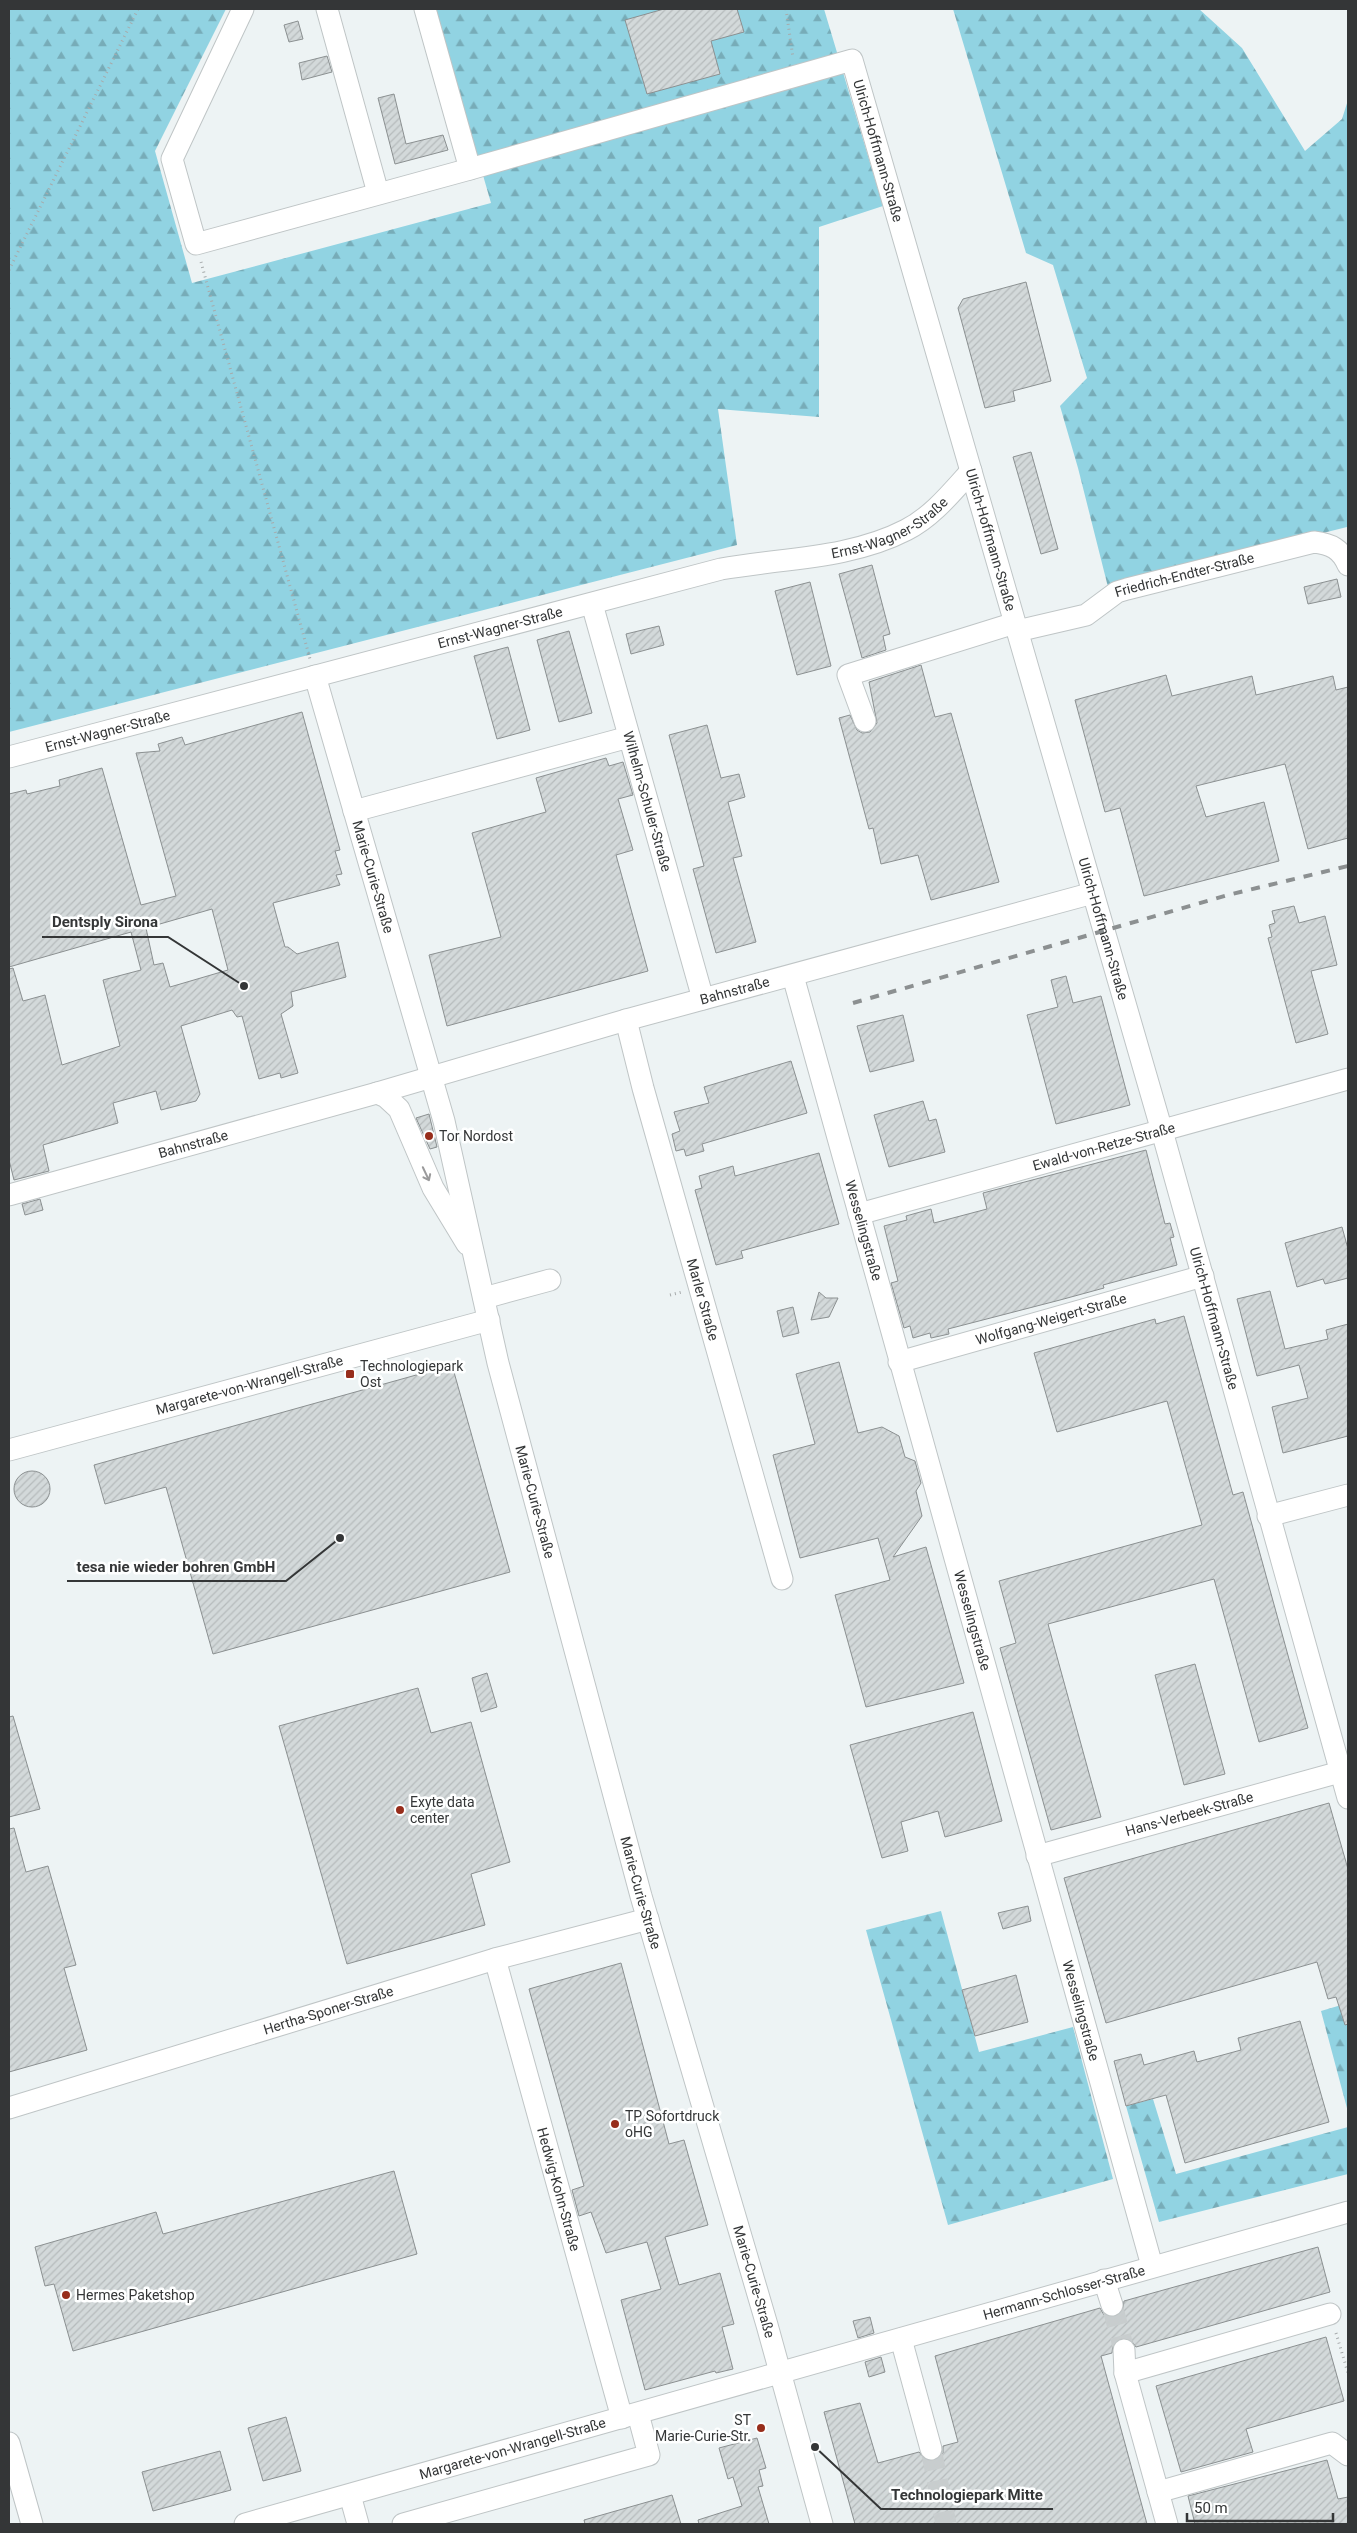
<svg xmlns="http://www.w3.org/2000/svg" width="1357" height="2533" font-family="Roboto,sans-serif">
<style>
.forest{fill:url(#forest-firs)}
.building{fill:url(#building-hatch);stroke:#8b9091;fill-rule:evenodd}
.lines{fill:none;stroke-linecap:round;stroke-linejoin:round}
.minor-tunnel{stroke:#c8cdce;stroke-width:21;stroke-dasharray:21 11;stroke-linecap:butt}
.minor-casing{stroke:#bfc5c6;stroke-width:23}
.path{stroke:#a7abac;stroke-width:3;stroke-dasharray:1 4;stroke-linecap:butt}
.minor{stroke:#fff;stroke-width:21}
.rail{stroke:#8c9091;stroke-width:4;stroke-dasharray:9 9;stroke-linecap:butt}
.oneway{stroke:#9a9a9b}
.poi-dot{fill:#972d1b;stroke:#feffff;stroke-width:2}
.labels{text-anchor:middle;stroke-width:5;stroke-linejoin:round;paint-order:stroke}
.street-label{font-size:14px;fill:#343637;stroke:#feffff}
.poi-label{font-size:14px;fill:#343637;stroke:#feffff;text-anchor:start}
.leader{fill:none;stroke:#343637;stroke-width:2}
.callout-dot{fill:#343637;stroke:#feffff;stroke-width:2}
.callout-label{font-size:15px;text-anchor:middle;font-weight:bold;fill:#343637;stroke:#feffff;stroke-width:5;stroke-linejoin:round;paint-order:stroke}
</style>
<defs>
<pattern id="forest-firs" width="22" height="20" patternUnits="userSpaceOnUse" patternTransform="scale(1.25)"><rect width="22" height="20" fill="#91d3e2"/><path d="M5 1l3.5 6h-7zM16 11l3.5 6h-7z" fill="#77acb8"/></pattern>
<pattern id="building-hatch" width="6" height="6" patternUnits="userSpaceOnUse" patternTransform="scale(1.25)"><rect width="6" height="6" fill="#d3d9da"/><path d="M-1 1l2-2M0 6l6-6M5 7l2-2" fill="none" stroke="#b6bbbc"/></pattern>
</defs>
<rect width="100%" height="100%" fill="#edf3f4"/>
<path class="forest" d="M9,9H226L155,151L192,283L491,203L435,9H824L883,206L819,227V417L718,409L737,545L9,732Z
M953,9H1199L1242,48L1305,151L1342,119L1348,100V531L1347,527L1108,587L1078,468L1060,406L1087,378L1053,265L1026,253Z
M941,1911L979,2052L1073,2027L1113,2179L948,2225L866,1930Z
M1348,2003V2112L1321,2011Z
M1153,2099L1176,2174L1348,2127V2174L1159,2222L1126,2106Z"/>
<path class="building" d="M664,9H737L744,32L711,41L720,74L647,94L625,20Z
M298,21L303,39L289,42L284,25Z
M327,56L332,72L302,80L299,63Z
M394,94L406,144L443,135L448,150L395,164L378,98Z
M1026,282L1051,381L1013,391L1015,401L985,408L958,308L963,299Z
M1031,452L1058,549L1041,554L1013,457Z
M872,565L890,634L883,636L886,650L862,658L839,574Z
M1337,579L1341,597L1308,604L1304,587Z
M810,582L831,666L797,675L775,591Z
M659,626L664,645L631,654L626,634Z
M569,631L592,713L559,722L537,640Z
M508,647L530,730L497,739L474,656Z
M921,665L935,717L951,713L999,882L931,900L918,855L881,864L873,828L869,829L839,718L850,715L857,730L862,733L870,732L877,723L869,682Z
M1166,675L1172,696L1252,676L1256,695L1333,676L1336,690L1348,687V838L1308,849L1285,764L1196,786L1206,817L1264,802L1279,861L1144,896L1120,808L1105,812L1075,700Z
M302,712L340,850L335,851L342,874L336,875L340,885L273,903L285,947H288L297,954L338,942L346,977L291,992L293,1006L281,1014L298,1073L281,1078L280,1073L259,1079L242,1016L237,1017L232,1010L181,1026L200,1094L196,1101L161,1110L156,1091L113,1103L118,1123L43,1145L49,1171L14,1180L9,1160V969L13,968L23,1001L45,995L62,1065L120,1046L103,980L141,970L131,932L9,967V794L26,790L27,794L60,786L59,780L102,768L141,905L176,896L136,753L160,751L158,744L182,737L185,745ZM212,909L228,970L170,987L163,963L154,965L146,928Z
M707,725L721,778L739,774L745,797L728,802L742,856L733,858L756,942L716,953L693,869L704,866L669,735Z
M606,758L609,766L623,762L633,795L618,799L633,850L616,855L648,971L447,1026L429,955L501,937L472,833L546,812L536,778Z
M1294,906L1299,923L1325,916L1337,965L1311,971L1328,1034L1296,1043L1268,938L1272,937L1269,925L1275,923L1272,911Z
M1066,976L1073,1003L1101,996L1130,1105L1056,1124L1027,1015L1058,1007L1051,980Z
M903,1015L914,1061L870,1072L857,1026Z
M791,1061L807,1113L702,1144L704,1151L686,1156L684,1149L676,1151L672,1134L680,1131L674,1112L709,1103L704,1087Z
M923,1101L929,1121L936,1119L945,1152L889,1167L874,1115Z
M429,1114L437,1147L430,1149L416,1118Z
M1146,1150L1165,1224L1170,1223L1174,1237L1170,1238L1177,1265L1103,1285L1104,1288L1060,1300L948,1329L949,1334L931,1338L930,1333L913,1338L910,1326L904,1328L891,1283L898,1281L884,1226L907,1220L906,1216L931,1209L934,1223L987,1209L983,1193Z
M819,1153L839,1224L741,1251L743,1258L716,1265L695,1190L702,1188L699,1176L733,1166L735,1176Z
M40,1199L43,1210L25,1215L22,1204Z
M1342,1227L1348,1249V1278L1325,1284L1323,1279L1297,1287L1285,1243Z
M1270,1291L1285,1349L1328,1339L1326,1330L1348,1324V1436L1283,1453L1272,1407L1308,1398L1299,1365L1257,1376L1237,1299Z
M819,1292L826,1298H838L829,1317L811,1320Z
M793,1307L799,1333L783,1337L777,1311Z
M1184,1316L1233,1495L1243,1492L1308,1728L1259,1742L1214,1579L1048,1624L1101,1817L1051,1830L1000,1648L1016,1643L999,1581L1202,1525L1167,1401L1057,1432L1034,1353L1155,1319L1156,1324Z
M839,1362L858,1433L882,1427L899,1436L905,1457L915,1461L921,1483L916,1491L922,1516L893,1557L926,1547L964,1683L866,1707L835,1595L890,1580L878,1538L800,1558L773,1455L815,1444L796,1374Z
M452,1365L510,1572L213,1654L166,1487L105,1504L94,1465Z
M14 1489a18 18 0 1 1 36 0a18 18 0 1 1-36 0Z
M1195,1664L1225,1774L1184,1785L1155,1675Z
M487,1673L497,1707L481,1712L472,1678Z
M418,1688L431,1733L471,1722L510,1862L471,1874L485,1925L347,1964L279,1726Z
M973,1712L1002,1821L945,1837L938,1811L901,1822L908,1851L882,1858L850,1745Z
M13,1716L40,1809L9,1817V1717Z
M1329,1803L1348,1869V2024L1345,2025L1336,1997L1328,1999L1317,1962L1106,2023L1064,1878Z
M14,1828L26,1872L48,1866L76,1965L64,1968L87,2050L9,2072V1829Z
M1028,1906L1031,1921L1003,1929L998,1913Z
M621,1963L669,2144L684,2140L708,2225L665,2237L679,2285L720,2273L734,2324L722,2327L733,2369L716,2373L715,2371L645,2390L621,2300L661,2289L647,2242L606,2253L591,2212L579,2216L572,2190L584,2186L529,1989Z
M1016,1975L1028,2022L975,2036L962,1990Z
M1300,2021L1329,2122L1185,2163L1166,2095L1126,2106L1114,2061L1141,2054L1144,2065L1194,2051L1197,2062L1241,2050L1238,2038Z
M394,2171L417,2254L73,2351L54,2284L45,2286L35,2247L156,2212L163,2234Z
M1318,2247L1330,2292L1136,2347L1130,2339L1123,2338L1113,2344L1112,2353L1101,2356L1147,2524H855L824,2412L860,2403L878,2463L919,2452L927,2461H935L943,2453V2446L958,2442L935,2356L1100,2308L1104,2315L1115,2317L1122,2313L1124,2301Z
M870,2317L874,2333L858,2338L853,2321Z
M1326,2337L1344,2401L1246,2429L1253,2452L1181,2472L1156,2386Z
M881,2357L885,2372L869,2377L865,2362Z
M286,2417L301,2471L263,2481L248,2428Z
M757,2438L766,2468L759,2470L763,2486L758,2487L769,2524H699L698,2520L742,2506L733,2477L728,2479L719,2448Z
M220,2451L231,2490L153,2511L142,2472Z
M1327,2460L1338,2499L1348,2497V2524H1195L1188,2496Z
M672,2495L681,2524H585L584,2520Z"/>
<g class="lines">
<path class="minor-tunnel" d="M1112,2305L1124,2350
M931,2449L946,2524"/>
<defs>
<g id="minor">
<path id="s1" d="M243,9L172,159L196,244L470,169L852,60L1162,1131L1348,1798"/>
<path d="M327,9L378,193"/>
<path d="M425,9L470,169"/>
<path id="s2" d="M592,604L703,999"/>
<path id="s3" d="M1017,631L1086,615L1117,592L1127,589L1314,542C1331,544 1341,549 1348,565"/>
<path id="s4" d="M315,676L444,1121L498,1363L641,1896L767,2325L822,2524"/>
<path d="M865,721L848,675L1015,623"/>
<path id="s5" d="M9,757L721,569C782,558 850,559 906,530C932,517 952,492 971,471"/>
<path d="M354,811L629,737"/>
<path id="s6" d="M793,976L1152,2266"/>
<path id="s7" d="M626,1020L643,1088L782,1579"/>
<path d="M377,1093L386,1097L399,1109L433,1188L467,1244"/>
<path id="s8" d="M9,1195L377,1093L626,1020L1093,893"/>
<path id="s9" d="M859,1214L1348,1079"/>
<path d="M484,1298L550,1280"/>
<path id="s10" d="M899,1362L1203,1276"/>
<path id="s11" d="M9,1450L489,1320"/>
<path d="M1268,1516L1348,1495"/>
<path id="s12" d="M1037,1856L1340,1772"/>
<path id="s13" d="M495,1959L622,2418"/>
<path id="s14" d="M9,2108L495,1959L648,1919"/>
<path d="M1104,2280L1112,2305"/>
<path d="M901,2339L931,2449"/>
<path d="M1124,2350L1125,2373L1167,2524"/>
<path d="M1125,2373L1330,2314"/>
<path d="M9,2443L32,2524"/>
<path d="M1158,2492L1332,2443L1348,2455"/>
<path d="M350,2495L358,2524"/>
<path id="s15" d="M245,2524L1348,2212"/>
<path d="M403,2524L649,2455L638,2414"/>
</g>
</defs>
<use href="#minor" class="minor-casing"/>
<path class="path" d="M786,9L793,58
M201,262L310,659
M9,270L138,9
M670,1295L682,1292
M1336,2333L1348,2373"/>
<use href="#minor" class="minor"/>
<path class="rail" d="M853,1003L1228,895L1348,866"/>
</g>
<defs><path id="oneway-shaft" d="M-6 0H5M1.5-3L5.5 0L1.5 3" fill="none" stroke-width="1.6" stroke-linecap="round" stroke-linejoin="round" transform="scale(1.25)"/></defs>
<use class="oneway" href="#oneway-shaft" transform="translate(426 1174) rotate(65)"/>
<g class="poi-dot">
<circle cx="429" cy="1136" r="5"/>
<rect x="345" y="1369" width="10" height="10" rx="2.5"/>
<circle cx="400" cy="1810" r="5"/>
<circle cx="615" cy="2124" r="5"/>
<circle cx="66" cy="2295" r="5"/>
<circle cx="761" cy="2428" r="5"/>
</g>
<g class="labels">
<g class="street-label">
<text dy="5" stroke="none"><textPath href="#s1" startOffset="1030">Ulrich-Hoffmann-Straße</textPath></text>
<text dy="5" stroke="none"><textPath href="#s5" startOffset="912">Ernst-Wagner-Straße</textPath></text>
<text dy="5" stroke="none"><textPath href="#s1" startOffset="1435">Ulrich-Hoffmann-Straße</textPath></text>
<text dy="5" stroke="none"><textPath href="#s3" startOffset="179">Friedrich-Endter-Straße</textPath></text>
<text dy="5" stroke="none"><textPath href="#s5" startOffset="508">Ernst-Wagner-Straße</textPath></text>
<text dy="5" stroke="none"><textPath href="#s5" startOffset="102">Ernst-Wagner-Straße</textPath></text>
<text dy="5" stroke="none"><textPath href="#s2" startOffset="205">Wilhelm-Schuler-Straße</textPath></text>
<text dy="5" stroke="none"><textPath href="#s4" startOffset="209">Marie-Curie-Straße</textPath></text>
<text dy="5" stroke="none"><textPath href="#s1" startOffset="1840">Ulrich-Hoffmann-Straße</textPath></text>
<text dy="5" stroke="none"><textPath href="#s8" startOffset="754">Bahnstraße</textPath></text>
<text dy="5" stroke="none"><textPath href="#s8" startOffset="191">Bahnstraße</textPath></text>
<text dy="5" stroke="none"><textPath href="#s9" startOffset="254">Ewald-von-Retze-Straße</textPath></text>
<text dy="5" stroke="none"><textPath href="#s6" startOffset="264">Wesselingstraße</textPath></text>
<text dy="5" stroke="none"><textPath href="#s7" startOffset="290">Marler Straße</textPath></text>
<text dy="5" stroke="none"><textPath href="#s1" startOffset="2245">Ulrich-Hoffmann-Straße</textPath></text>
<text dy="5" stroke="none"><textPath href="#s10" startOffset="158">Wolfgang-Weigert-Straße</textPath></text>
<text dy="5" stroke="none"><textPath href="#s11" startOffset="249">Margarete-von-Wrangell-Straße</textPath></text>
<text dy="5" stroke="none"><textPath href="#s4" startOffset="855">Marie-Curie-Straße</textPath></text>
<text dy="5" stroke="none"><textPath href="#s6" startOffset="669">Wesselingstraße</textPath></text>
<text dy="5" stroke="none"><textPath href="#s12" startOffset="158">Hans-Verbeek-Straße</textPath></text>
<text dy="5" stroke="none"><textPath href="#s4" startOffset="1260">Marie-Curie-Straße</textPath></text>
<text dy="5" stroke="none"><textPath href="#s14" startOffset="334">Hertha-Sponer-Straße</textPath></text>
<text dy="5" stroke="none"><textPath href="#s6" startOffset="1074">Wesselingstraße</textPath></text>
<text dy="5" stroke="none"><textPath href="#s13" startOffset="239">Hedwig-Kohn-Straße</textPath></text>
<text dy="5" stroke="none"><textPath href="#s4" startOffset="1665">Marie-Curie-Straße</textPath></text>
<text dy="5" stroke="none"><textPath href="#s15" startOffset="851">Hermann-Schlosser-Straße</textPath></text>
<text dy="5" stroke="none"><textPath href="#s15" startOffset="278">Margarete-von-Wrangell-Straße</textPath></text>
</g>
<g class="poi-label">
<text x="439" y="1141">Tor Nordost</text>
<text x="360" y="1371">Technologiepark<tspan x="360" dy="16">Ost</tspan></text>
<text x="410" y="1807">Exyte data<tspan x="410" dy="16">center</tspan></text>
<text x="625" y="2121">TP Sofortdruck<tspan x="625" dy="16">oHG</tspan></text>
<text x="76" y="2300">Hermes Paketshop</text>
<text x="751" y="2425" text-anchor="end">ST<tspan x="751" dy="16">Marie-Curie-Str.</tspan></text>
</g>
</g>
<path class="leader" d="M244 986L168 937H42M340 1538L286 1581H67M815 2447L881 2509H1053"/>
<g class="callout-dot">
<circle cx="244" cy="986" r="5"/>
<circle cx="340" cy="1538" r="5"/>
<circle cx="815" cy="2447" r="5"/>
</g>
<g class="callout-label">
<text x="105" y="927">Dentsply Sirona</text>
<text x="176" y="1572">tesa nie wieder bohren GmbH</text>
<text x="967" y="2500">Technologiepark Mitte</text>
</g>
<rect width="1357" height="2533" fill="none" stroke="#343637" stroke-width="20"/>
<path d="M1187 2513v8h146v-8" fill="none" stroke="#343637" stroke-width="2.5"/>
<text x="1194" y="2513" font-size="15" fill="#343637" stroke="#feffff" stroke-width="4" paint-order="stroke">50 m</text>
</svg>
